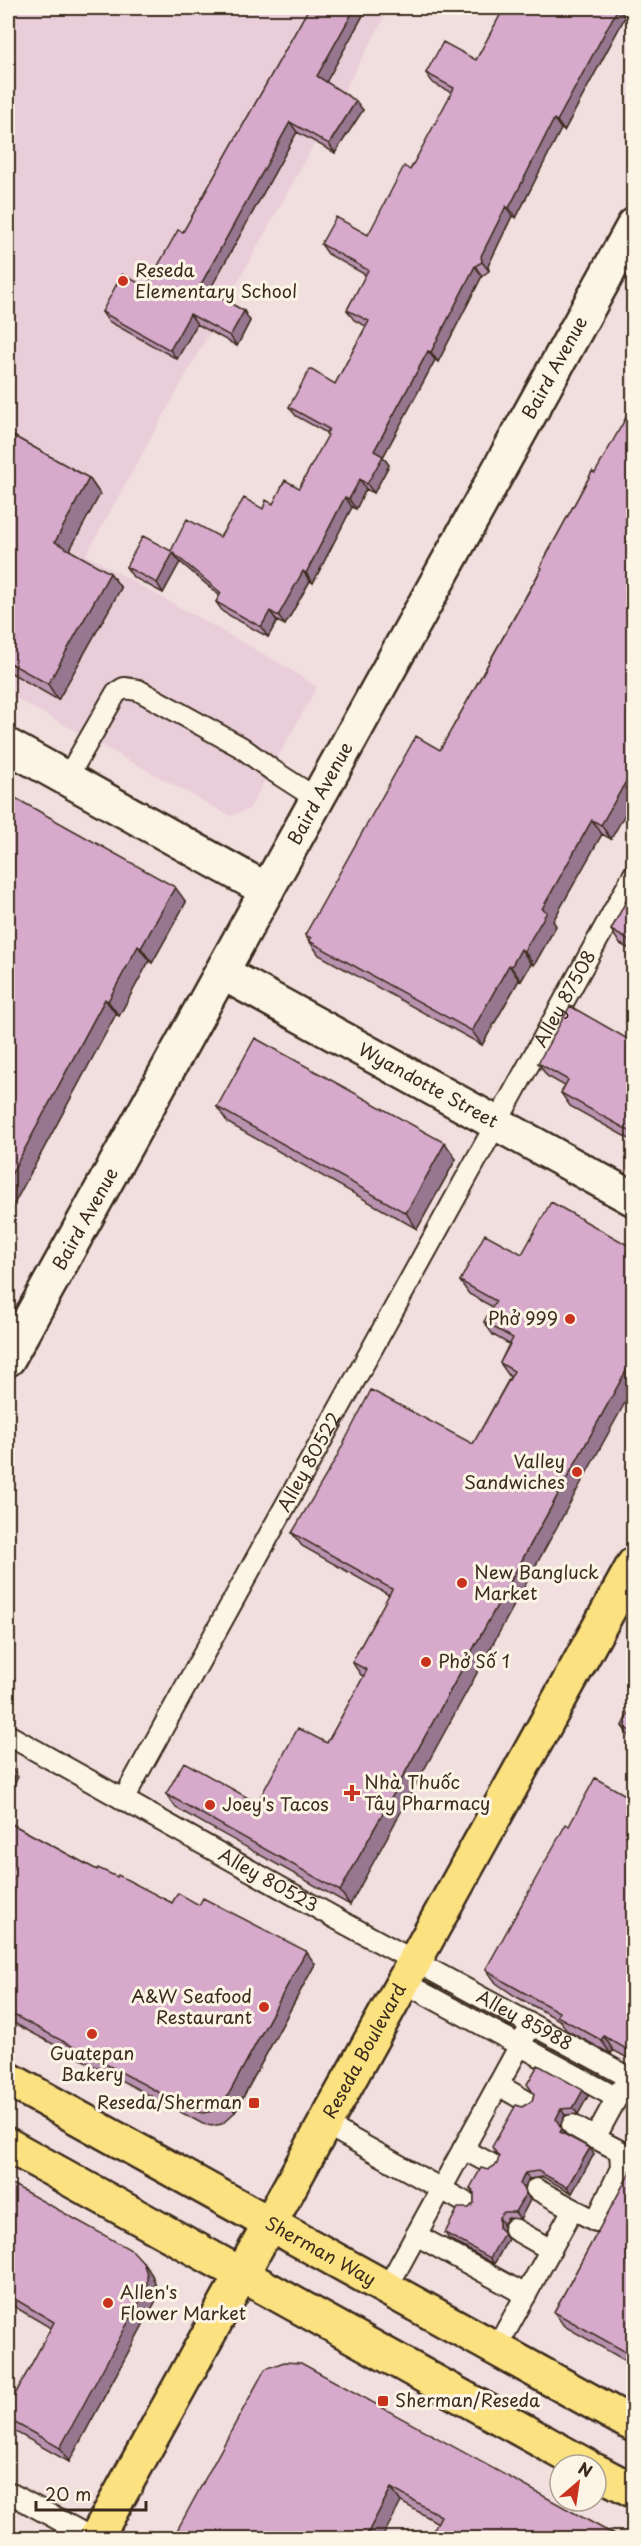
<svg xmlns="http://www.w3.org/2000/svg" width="641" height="2546" font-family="'Playpen Sans',sans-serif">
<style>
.built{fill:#e9ced9}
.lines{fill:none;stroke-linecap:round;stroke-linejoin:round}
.service-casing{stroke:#3b2a1e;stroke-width:24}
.minor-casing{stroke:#3b2a1e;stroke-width:38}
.primary-casing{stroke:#3b2a1e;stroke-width:38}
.service{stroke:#fcf5e5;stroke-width:20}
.minor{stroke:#fcf5e5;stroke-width:33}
.primary{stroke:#fbe180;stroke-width:33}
.wall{fill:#b992af;stroke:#3b2a1e;stroke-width:1.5}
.shaded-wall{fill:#96778f;stroke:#3b2a1e;stroke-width:1.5}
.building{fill:#d7aacc;stroke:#3b2a1e;stroke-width:1.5}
.poi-dot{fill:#c8321e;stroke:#fcf5e5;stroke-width:2}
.labels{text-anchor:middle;stroke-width:6;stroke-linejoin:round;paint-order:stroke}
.poi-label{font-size:18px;fill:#3b2a1e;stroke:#fcf5e5;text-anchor:start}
.street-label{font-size:18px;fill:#3b2a1e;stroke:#fcf5e5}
</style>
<rect width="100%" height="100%" fill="#f1dede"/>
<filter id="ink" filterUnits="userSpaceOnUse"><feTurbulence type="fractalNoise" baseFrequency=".0167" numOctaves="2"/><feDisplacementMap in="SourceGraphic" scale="12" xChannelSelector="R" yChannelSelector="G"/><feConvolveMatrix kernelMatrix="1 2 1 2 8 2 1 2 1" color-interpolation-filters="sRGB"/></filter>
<g filter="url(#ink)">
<path class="built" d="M8,8H390L86,555L283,665L317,687L249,809L230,816L8,694Z"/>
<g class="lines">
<defs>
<g id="service">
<path d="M67,778L116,693L124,688L138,690L241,747L272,770L317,799"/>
<path id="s1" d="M8,1735L346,1924L634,2080"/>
<path id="s2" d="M123,1800L634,874"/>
<path d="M403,1982L617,2098"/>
<path d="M498,2085L526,2101"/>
<path d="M325,2124L468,2204"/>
<path d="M572,2125L595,2138"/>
<path d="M463,2149L491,2164"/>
<path d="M536,2189L573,2209"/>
<path d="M514,2229L551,2250"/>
<path d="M416,2235L526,2295"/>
<path d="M387,2288L531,2025"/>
<path d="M496,2349L573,2209L596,2221L621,2168L620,2151L595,2138L628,2077"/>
<path d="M8,2492L92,2538"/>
</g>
<g id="minor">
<path d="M8,746L267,890"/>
<path id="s3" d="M223,973L634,1199"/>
<path id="s4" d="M8,1359C218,982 425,603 634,225"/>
</g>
<g id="primary">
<path id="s5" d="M8,2079L634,2425"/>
<path d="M8,2145C201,2250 392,2359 585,2465"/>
<path d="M596,2471L634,2491"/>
<path id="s6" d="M96,2538L634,1564"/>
</g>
</defs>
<use href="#service" class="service-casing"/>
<use href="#minor" class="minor-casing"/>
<use href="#primary" class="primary-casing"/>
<use href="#service" class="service"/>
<use href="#minor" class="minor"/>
<use href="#primary" class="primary"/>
</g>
<path class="wall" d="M309,8H367L326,82L363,110L335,153L297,132L209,291L244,311L250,321L237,346L197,324L177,359L108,321L102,312L146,287L183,232Z
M493,8H618L625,17L564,131L561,129L516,218L512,216L488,266L489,271L482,276L438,362L435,360L383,457L389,465L374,493L366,489L356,509L352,507L313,583L310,581L285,625L277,621L268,637L223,612L216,602L220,596L180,562L163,593L133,577L126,567L171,551L220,537L263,509L299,488L328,436L327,433L296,416L289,407L335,384L366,326L354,320L347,310L366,275L328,254L321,244L368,235L410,170L452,93L433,83L426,73L476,60L502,12Z
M8,433L89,478L100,494L69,550L110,573L121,588L58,700L8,671Z
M592,472L611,839L602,834L553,921L556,926L534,965L531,964L521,981L519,980L482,1045L319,955L305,935L440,750L541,569L540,567Z
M8,794L186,902L152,963L149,961L119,1016L116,1014L8,1215Z
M633,888V951L620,944L611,930Z
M633,1042V1141L570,1106L561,1093L565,1086L547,1076L538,1063Z
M217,1107L456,1159L417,1229L228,1123Z
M633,1248L350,1905L176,1808L166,1794L257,1803L327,1743L364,1676L361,1675L352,1662L389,1595L302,1546L292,1533L473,1444L510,1377L500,1363L509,1344L493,1335L484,1322L493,1307L469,1294L460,1281L522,1254Z
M633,1704V1741L631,1740L622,1726Z
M633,1799V2061L613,2050L611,2054L566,2030L561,2021L515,1996L496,1983L486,1969L569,1826Z
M8,1822L97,1870L117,1877L172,1903L199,1905L315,1964L235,2112L222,2124L212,2126L203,2124L8,2020Z
M534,2094L588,2096L578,2114L565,2115L560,2126L566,2135L594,2154L572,2193L543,2177L529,2179L524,2190L530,2200L520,2219L508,2218L503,2224V2233L508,2239L494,2264L449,2239L445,2233L474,2203V2194L470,2188L488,2170L497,2164L522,2107L532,2101Z
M633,2167V2365L564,2326L554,2312Z
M8,2182L143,2262L152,2275L156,2287L157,2298L152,2308L69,2462L12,2430L8,2423V2408L51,2328L8,2303Z
M265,2369L620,2538L438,2523L401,2502Z"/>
<path class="shaded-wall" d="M355,8H367L324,86L317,76Z
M618,8L625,17L564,131L557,121Z
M356,101L363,110L335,153L329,144Z
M554,119L561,129L516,218L509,208Z
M290,122L297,132L207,295L200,286Z
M506,206L512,216L488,266L489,271L482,262L481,256Z
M475,266L482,276L438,362L431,352Z
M244,311L250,321L237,346L230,336Z
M190,314L197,324L177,359L170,350Z
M428,351L435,360L383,457L389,465L374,493L367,484L374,451Z
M89,478L100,494L66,557L55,542Z
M360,479L366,489L356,509L349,499Z
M345,497L352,507L313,583L306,573Z
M173,553L180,562L163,593L157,583Z
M303,571L310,581L285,625L278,616Z
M110,573L121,588L58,700L48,684Z
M270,611L277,621L268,637L261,627Z
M633,769V800L611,839L601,825Z
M592,820L602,834L553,921L556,926L534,965L524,951L542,909Z
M175,887L186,902L152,963L141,948Z
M138,946L149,961L119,1016L108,1001Z
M521,949L531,964L521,981L511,967Z
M509,965L519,980L482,1045L472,1031Z
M105,999L116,1014L8,1215V1180Z
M445,1143L456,1159L417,1229L406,1213Z
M633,1358V1388L350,1905L340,1891Z
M9,1764L18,1777L8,1796V1766Z
M306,1951L315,1964L235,2112L226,2099Z
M604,2036L613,2050L611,2054L601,2040Z
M583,2090L588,2096L578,2114L573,2108Z
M561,2109L565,2115L560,2126L566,2135L560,2132L556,2119Z
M590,2148L594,2154L572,2193L567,2187Z
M525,2173L529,2179L524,2190L530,2200L520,2219L515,2212L520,2184Z
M499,2217L503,2224V2234L508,2239L494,2264L490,2258L499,2228Z
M143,2262L152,2275L156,2287L157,2298L152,2308L69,2462L60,2448Z
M391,2488L401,2502L382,2538H365Z"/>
<path class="building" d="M309,8H355L317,76L356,101L329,144L290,122L200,286L244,311L230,336L190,314L170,350L102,312L122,274L146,287L178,230L183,232Z
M504,8H618L557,121L554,119L509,208L506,206L481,256L482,262L475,266L431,352L428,351L374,451L383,456L367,484L360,479L349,499L345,497L306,573L303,571L278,616L270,611L261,627L216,602L221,593L173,553L157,583L126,567L143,536L171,551L187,519L220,537L244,498L263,509L266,500L273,504L285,480L299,488L328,435L326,434L329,429L289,407L310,369L335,384L369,321L347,310L368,270L321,244L336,217L368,235L404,166L410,170L454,88L426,73L443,42L476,60Z
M633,405V769L601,825L592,820L542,909L547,912L524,951L521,949L511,967L509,965L472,1031L309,941L311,938L305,935L416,736L440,750L542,568L540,567L592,472L595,473Z
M8,433L89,478L55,542L110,573L48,684L8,662Z
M8,794L175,887L141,948L138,946L108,1001L105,999L8,1180Z
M633,888V943L611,930Z
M570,1006L633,1042V1133L561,1093L568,1080L538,1063Z
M255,1038L445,1143L406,1213L217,1107Z
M551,1202L633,1248V1358L340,1891L166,1794L184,1762L257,1803L298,1728L327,1743L367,1670L352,1662L392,1589L292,1533L334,1462L371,1390L473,1444L514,1371L500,1363L513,1338L484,1322L496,1301L460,1281L485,1234L522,1254Z
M633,1704V1733L622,1726Z
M595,1778L633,1799V2053L604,2036L601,2040L557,2016L559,2012L505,1982L486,1969L566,1824L569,1826Z
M8,1822L97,1870L98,1868L117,1877L118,1875L172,1903L178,1893L199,1905L203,1898L306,1951L226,2099L213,2111L203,2113L194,2111L8,2012Z
M538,2065L583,2090L573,2108L561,2109L556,2119L562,2129L560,2132L590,2148L567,2187L538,2171L525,2173L520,2184L526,2193L515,2212H504L499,2217V2228L504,2233L490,2258L445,2233L458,2208H469L474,2203V2192L470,2188L481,2168L488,2170L497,2164L499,2157L492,2147L516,2105L522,2107L532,2101L534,2094L527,2084Z
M633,2167V2356L554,2312Z
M8,2182L133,2251L143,2262L147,2274V2285L143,2295L60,2448L8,2419V2408L54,2322L8,2295Z
M284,2362L301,2363L620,2538H429L441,2516L391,2488L365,2538H173L265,2369Z"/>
</g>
<g class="poi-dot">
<circle cx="123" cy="281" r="6"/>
<circle cx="570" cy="1319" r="6"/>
<circle cx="577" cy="1472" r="6"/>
<circle cx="462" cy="1583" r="6"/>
<circle cx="426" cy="1662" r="6"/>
<path d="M349 1784h6v6h6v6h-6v6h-6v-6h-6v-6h6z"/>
<circle cx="210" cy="1805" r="6"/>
<circle cx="264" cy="2007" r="6"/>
<circle cx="92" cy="2034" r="6"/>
<rect x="248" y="2097" width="12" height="12" rx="3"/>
<circle cx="108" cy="2303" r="6"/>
<rect x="377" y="2395" width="12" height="12" rx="3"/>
</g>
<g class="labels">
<g class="poi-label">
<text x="135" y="277">Reseda<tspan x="135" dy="21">Elementary School</tspan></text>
<text x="558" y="1325" text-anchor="end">Phở 999</text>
<text x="565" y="1468" text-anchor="end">Valley<tspan x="565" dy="21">Sandwiches</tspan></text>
<text x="474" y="1579">New Bangluck<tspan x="474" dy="21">Market</tspan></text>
<text x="438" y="1668">Phở Số 1</text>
<text x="364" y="1789">Nhà Thuốc<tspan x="364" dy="21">Tây Pharmacy</tspan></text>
<text x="222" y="1811">Joey's Tacos</text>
<text x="252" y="2003" text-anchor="end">A&amp;W Seafood<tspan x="252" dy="21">Restaurant</tspan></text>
<text x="92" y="2060" text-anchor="middle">Guatepan<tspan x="92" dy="21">Bakery</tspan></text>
<text x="242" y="2109" text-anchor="end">Reseda/Sherman</text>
<text x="120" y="2299">Allen's<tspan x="120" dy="21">Flower Market</tspan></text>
<text x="395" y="2407">Sherman/Reseda</text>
</g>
<g class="street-label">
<text dy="6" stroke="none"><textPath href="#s4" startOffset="1132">Baird Avenue</textPath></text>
<text dy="6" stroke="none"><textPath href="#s4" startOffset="646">Baird Avenue</textPath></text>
<text dy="6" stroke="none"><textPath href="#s2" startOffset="915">Alley 87508</textPath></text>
<text dy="6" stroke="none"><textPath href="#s3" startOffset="234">Wyandotte Street</textPath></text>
<text dy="6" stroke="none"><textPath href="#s4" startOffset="160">Baird Avenue</textPath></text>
<text dy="6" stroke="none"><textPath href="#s2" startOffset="386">Alley 80522</textPath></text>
<text dy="6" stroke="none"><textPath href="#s1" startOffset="298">Alley 80523</textPath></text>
<text dy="6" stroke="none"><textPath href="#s1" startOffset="590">Alley 85988</textPath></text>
<text dy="6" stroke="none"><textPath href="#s6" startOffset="556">Reseda Boulevard</textPath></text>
<text dy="6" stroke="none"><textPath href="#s5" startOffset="357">Sherman Way</textPath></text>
</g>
</g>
<rect width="641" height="2546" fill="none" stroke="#fcf5e5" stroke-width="30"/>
<rect x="15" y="15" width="611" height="2516" fill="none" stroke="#3b2a1e" stroke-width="2" filter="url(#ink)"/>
<g transform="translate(578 2483) rotate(29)"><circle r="28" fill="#fcf5e5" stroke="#afa495" stroke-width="1.5"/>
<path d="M0-4.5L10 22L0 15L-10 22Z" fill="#c8321e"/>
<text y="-9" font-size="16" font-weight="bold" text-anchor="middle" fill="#3b2a1e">N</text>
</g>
<path d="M36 2501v9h110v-9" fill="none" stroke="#3b2a1e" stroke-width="3"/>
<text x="45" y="2501" font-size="18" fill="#3b2a1e" stroke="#fcf5e5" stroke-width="4.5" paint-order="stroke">20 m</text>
</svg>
